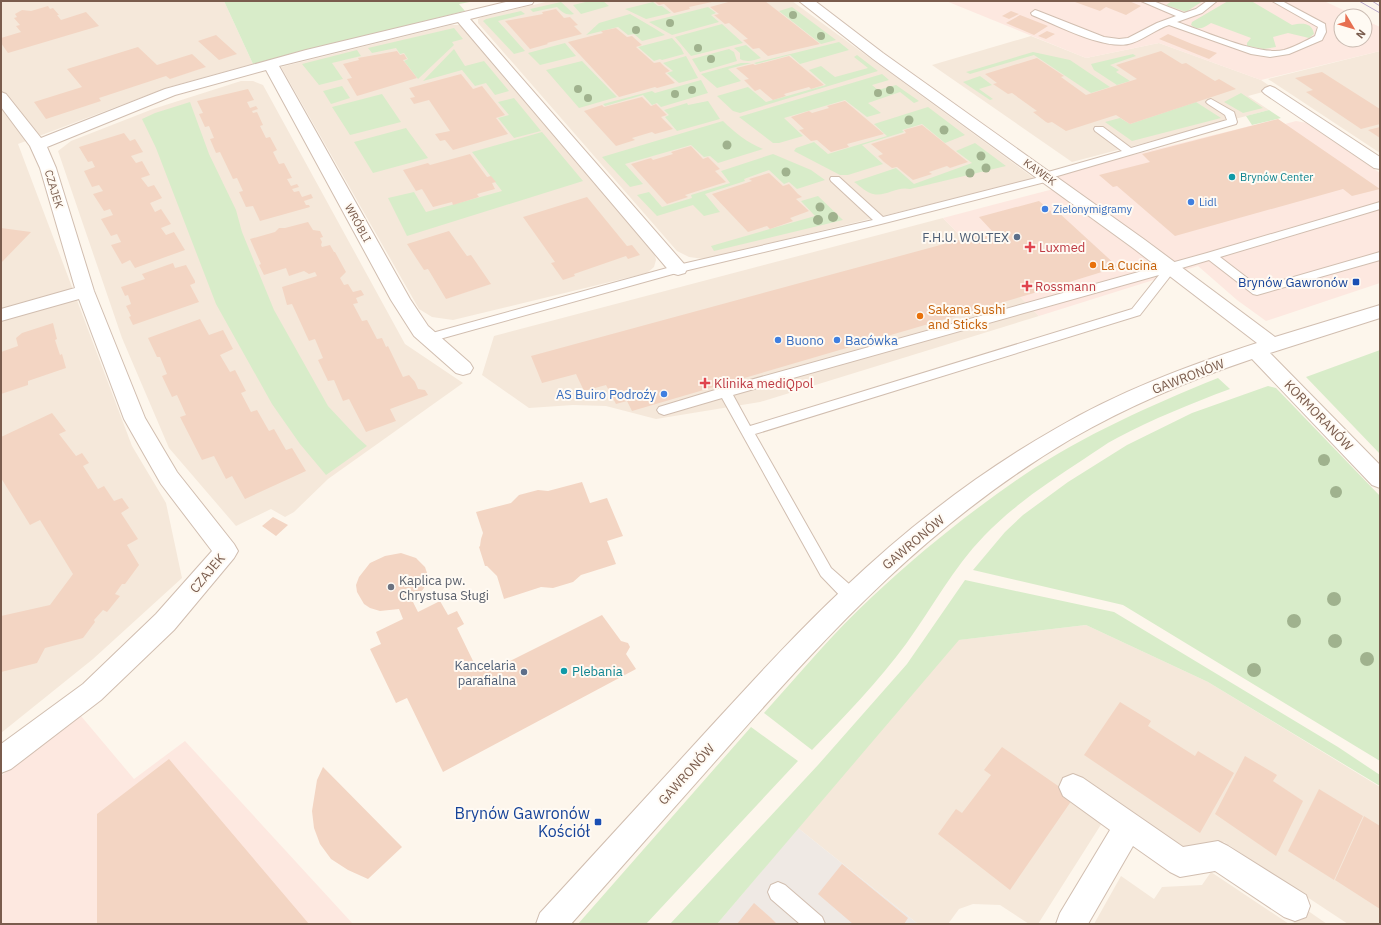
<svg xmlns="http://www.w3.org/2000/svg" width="1381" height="925" font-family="'IBM Plex Sans',sans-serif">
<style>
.residential{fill:#f5e8da}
.commercial{fill:#fde8e0}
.industrial{fill:#efe9e4}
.green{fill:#d8ecc9}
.building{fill:#f3d5c3}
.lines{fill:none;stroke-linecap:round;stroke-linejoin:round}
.service-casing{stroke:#d1beb0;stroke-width:2}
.minor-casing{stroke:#d1beb0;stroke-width:2}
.service{fill:#fff;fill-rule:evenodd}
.minor{fill:#fff;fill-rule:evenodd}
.tram{stroke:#b9a8c9;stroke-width:1}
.tree{fill:#a0b28e}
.culture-dot{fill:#0f9aa8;stroke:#fffaf3;stroke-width:1.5}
.shop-dot{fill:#3f7fe0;stroke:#fffaf3;stroke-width:1.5}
.service-dot{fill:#5c6f8a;stroke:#fffaf3;stroke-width:1.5}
.health-dot{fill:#e0444e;stroke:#fffaf3;stroke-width:1.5}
.food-dot{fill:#e8710a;stroke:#fffaf3;stroke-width:1.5}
.transit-dot{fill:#1a4fb4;stroke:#fffaf3;stroke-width:1.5}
.worship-dot{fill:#6b7280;stroke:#fffaf3;stroke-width:1.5}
.labels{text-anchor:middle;stroke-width:4;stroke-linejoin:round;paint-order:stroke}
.far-street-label{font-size:11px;fill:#7a5c4d;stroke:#fffaf3}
.far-culture-label{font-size:11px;fill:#0d838f;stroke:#fffaf3;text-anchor:start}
.far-shop-label{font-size:11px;fill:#366cbe;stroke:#fffaf3;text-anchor:start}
.service-label{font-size:13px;fill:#4e5e75;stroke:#fffaf3;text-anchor:end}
.health-label{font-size:13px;fill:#be3a42;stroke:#fffaf3;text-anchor:start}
.food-label{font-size:13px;fill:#c56008;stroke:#fffaf3;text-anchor:start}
.transit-label{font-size:13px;fill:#164399;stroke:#fffaf3;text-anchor:end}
.shop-label{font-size:13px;fill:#366cbe;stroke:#fffaf3;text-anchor:start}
.street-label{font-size:13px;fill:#7a5c4d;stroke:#fffaf3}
.worship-label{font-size:13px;fill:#5b616d;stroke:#fffaf3;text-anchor:start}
.culture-label{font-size:13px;fill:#0d838f;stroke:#fffaf3;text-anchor:start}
.near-transit-label{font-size:16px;fill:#164399;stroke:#fffaf3;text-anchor:end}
</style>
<rect width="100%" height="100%" fill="#fdf6ec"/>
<path class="residential" d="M1,1H224L253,64L169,87L18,144L132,446L166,503L182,578L93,659L1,733Z
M550,1H792L1035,179L704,259L689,257L677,251L478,23V19L482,17Z
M451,25H460L655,255L656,260L654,267L647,273L453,320L432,317L419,309L281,67Z
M1031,36L1086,58L1159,43L1261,80L1274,89L1248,96L1269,110L1072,162L932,65Z
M1380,51V153L1268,79Z
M241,81H253L263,85L405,344L463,383L328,479L294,512L285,517L271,509L236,526L169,448L122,338L58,151L71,141L153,109Z
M943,218L1039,316L760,402L656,419L606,406L573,405L529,408L482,375L494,336Z
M1086,625L1208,682L1380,787V924H1348L1224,842L1179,848L1114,804L1038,924H1029L1000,905L973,904L959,909L948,924H918L798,828L958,640Z
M1211,872L1289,924H1094L1121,876L1154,899L1162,887L1202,885Z
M1301,906L1327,924H1293Z"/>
<path class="commercial" d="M946,1H1324L1356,16H1341V40H1365V20L1380,27V51L1261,80L1159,43L1086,58Z
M1278,119L1285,124L1296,121L1307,123L1380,173V283L1266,321L1237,300L1198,266L1039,316L943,218L1065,186L1052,175Z
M81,716L134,779L185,741L353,924H1V776Z"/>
<path class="industrial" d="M798,828L918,924H717Z"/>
<path class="green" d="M224,1H475L459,4L465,11L253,64Z
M590,1H603L609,6L581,14L573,5Z
M1172,1H1203L1186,12L1166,5Z
M1228,1H1254L1253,2L1292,25C1302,23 1312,22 1314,34L1309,38L1288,33L1273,37L1276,47L1264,49L1247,46V43L1251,38L1211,23C1204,28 1198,31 1191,25L1192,22Z
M561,2L574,14C566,16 562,12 557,7L533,12L530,9Z
M653,2L658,6H662L671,13L646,19L625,9Z
M708,7L716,13L711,15L719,22L672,35L649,22Z
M792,7L836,40L821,44L779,11Z
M521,11L525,14L498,21L525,51L514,54L483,21L486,19Z
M630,14L654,28L665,35L642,41L634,34L628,35L618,27L586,35L599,23Z
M722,24L743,43L691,56L675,37Z
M454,28L463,39L452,42L454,45L418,79L404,61L408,59L404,53L400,54L396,48L372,53L368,48Z
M672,38L681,48L684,54L662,60L660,59L654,61L638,47Z
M839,42L849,50L800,64L790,55L756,64L754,63Z
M565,43L576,56L540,65L528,53Z
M746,45L761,58C755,60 747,63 740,59V53L734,48Z
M454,49L465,66L484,61L509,91L495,95L486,83L475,86L462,70L423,81Z
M729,49L734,52L737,61L700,72L692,59Z
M357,50L361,56L332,63L343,79L319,85L302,64Z
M1033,52L1070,60L1110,87L1091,93L1034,55L970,74L966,72Z
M1133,54L1136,56L1110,65L1119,70L1116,72L1130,81L1117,85L1094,70L1091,64Z
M857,55L878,71L740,113L733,111L717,96L748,87L766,102L826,85L809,70L821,66L835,77L868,68L854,57Z
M686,56L698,78L679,83L667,73L673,71L663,63Z
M582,61L617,97L579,108L546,70Z
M741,63H751L728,69L741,81L717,88L701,74Z
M882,74L889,80L872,85L878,90L896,85L919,101L914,103L900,92L868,103L881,113L867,117L845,100L784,118L803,136L779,143H773L739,117Z
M980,76L992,85L979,89L993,99L990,100L963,82Z
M701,80L708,93L661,107L657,103L652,105L643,95L605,106L603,104L652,91L655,93Z
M342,86L350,98L331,104L323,91Z
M1241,93L1263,108L1243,113L1224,102Z
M382,94L401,122L350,135L332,107Z
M514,98L541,131L514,138L498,118L509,115L498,102Z
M708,101L720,119L677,131L665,117L669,115L664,110L687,103L688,105Z
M190,102L209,154L236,210L242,232L274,310L328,406L357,437L367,446L326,475L300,444L272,404L216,304L156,148L142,119L155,113Z
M1196,102L1221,118L1132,141L1105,122L1120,118L1130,124Z
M928,107L965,135L945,143L922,124L902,130L904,132L862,145L883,164L848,175H840L794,151L796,148L814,142L828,154L887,136L874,124Z
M1269,110L1281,118L1252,125L1246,116Z
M723,121C735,133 748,143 763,149L718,163L710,156L704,157L691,145L625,164L643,184L630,187L602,157Z
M406,128L428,158L373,173L354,142Z
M542,132L583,181L407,236L388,198L414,192L426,212L502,191L472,152Z
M975,143L1006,166L910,189C896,186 886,197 873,194C867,193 860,186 854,182L896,168L914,184L972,163L956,151Z
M773,154L811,170L825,180L797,189L789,182L784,184L769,170L744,179L745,181L705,194L720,212L704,216L693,205L657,216L637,195L649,192L662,207L692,198L691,195L730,183L721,171Z
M818,196L843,220L714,251L711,246L815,216L801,201Z
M1380,350V454L1306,377Z
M1218,378L1230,389C1192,403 1153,419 1117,438C1105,444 1095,452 1084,459C1047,483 1014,505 984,536C953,568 932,608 906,644C878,682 845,716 812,750L764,713C800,673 834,632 873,596C920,552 971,511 1024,475C1084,435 1151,405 1218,378Z
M1268,386L1276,388L1380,496V761L1123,605L973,570L1005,532L1023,515L1068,482L1127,445L1192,413Z
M965,580L1114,612L1338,747L1380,775V786L1208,682L1086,625L959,640L717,924H670L818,765L907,664Z
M751,727L798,761L646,924H578Z"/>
<path class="building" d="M654,1H712V2L689,7L690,9L674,13L664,4L659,5Z
M732,1H765L820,44L768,56L759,48L753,49L743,40L748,39L729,23L725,24L714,15L719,14L710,7Z
M1077,1H1129L1141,6L1126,15L1106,7L1100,11L1075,2Z
M48,6L50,9L53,8L59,15H57L61,20L86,12L99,26L8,53L1,43V38L21,32L16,26L20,25L14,18L17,17L15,14L22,10L31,11Z
M556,9L564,18L570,17L578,25L574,26L582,34L547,43L548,44L530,49L505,21L543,14L542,12Z
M1011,11L1019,14L1009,19L1002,16Z
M1020,15L1048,26L1034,35L1006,23Z
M616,28L627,37L632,36L642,45L636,47L654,63L660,62L665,67L670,71L665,73L675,83L657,88L655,87L619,97L568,42L603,33L601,31Z
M1047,31L1055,34L1046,39L1038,36Z
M1168,34L1192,44L1217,53L1209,59L1159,39Z
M216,35L237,54L219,60L198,41Z
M138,47L157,65L192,54L206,67L170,79L166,76L99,98L101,101L46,119L34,102L82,87L67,69Z
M397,51L400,55L404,54L407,59L403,60L417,78L357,96L347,79L352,78L343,64L359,60L358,58Z
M1161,51L1182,64L1186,63L1215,81L1219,79L1236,89L1130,124L1116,115L1066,131L1052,122L1048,123L1046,122L1033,112L1037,111L1012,93L1008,94L993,84L997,83L985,74L1037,58L1064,76L1061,77L1086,95L1137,79L1116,65Z
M789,56L824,85L811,89L809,87L784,94L786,96L773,100L760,89L755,91L744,80L749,79L736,68L753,64L755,65Z
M1322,72L1380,109V124L1361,129L1306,92L1313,90L1295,78Z
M461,74L473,89L482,86L505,115L496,118L508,134L453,150L445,140L440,141L435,134L450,131L429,100L414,104L410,98L415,97L409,88Z
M248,89L254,100L247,102L250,108L256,106L258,109L252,111L253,113L257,112L263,125L260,126L266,138L270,137L277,150L273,152L279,164L284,163L292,178L287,179L291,186L297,184L299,187L292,189L294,192L299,191L302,197L311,194L313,198L304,201L306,205H309L310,207L260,221L253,206L246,207L239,192L243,191L237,178L233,179L220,152L216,153L210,139L214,138L209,126L205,127L199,114L203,113L197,101Z
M642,97L651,106L656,104L667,115L661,117L673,129L655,134L652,132L632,138L635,140L616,146L584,111L602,105L604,107Z
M845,101L884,134L847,144L849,147L831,152L817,140L811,141L799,130L804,129L791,117L809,111L812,113L829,108L827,106Z
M1278,119L1380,189L1352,196L1343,189L1175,236L1117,186L1113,187L1099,175L1150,162L1142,154Z
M922,125L958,154L968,162L950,168L947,166L929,172L932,174L913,180L897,167L892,168L884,162L878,156L883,154L871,144L906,133L904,130Z
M1380,127V138L1368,130Z
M124,133L130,141L135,139L143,152L131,156L136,163L142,161L150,175L141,178L148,187L154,185L162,198L150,203L155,212L161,209L171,224L161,228L166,235L174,232L185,250L135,268L130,260L122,264L111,245L121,242L117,234L111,236L101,219L113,215L110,209L104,211L93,194L103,191L99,185L92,187L84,171L95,167L92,161L88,162L79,147Z
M691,146L703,159L708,157L720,169L715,171L726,182L685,195L688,197L667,204L631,164L651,158L653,160L673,154L671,152Z
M470,154L487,177L491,176L496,182L492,183L495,189L477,194L479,197L453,205L452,202L433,207L422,189L416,191L403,170L428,163L430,165Z
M769,173L783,186L789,184L798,194L802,197L796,199L809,211L790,218L793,221L770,229L767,226L748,232L712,194L752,181L749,179Z
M587,197L627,246L632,245L640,255L628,259L626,256L574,274L575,276L563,280L551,263L555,262L523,217Z
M1039,201L1053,213L1058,212L1118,267L1034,293L632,411L627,401L616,404L606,385L584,391L576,374L542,383L531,356L992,231L979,217Z
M308,222L313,230L320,231L323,237L320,238L322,242L321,245L322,247L330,245L334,252H335L346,272L340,278L344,285L348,284L353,292L361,290L364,295L356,298L358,303L353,304L362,321L367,320L377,339L382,338L386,347L388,346L403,377L409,375L415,382L418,389L425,390L428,395L390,409L396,421L366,432L349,399L343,401L334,380L328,381L318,360L323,358L315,339L309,341L292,304L287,305L282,287L317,276L315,272L309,274L304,271L289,276L286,268L264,275L259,265L261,264L250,239L275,232L279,228H285Z
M1,228L31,232L1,263Z
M449,231L467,256L471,255L491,284L446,299L428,269L424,270L407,244Z
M173,263L175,268L186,265L195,281V283L190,285L199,302L133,325L129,317L131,316L126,306L131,304L128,295L125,296L121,287L145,279L142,274Z
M200,319L209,335L223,330L233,349L220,355L230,372L235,370L246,391L241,393L251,412L257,410L269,431L274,429L286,450L292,448L306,471L245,499L232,476L226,479L214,456L202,460L180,417L186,415L177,395L172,397L162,376L167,374L160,357H157L148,338Z
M53,323L57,339L55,340L60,355L62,354L66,368L28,381V385L1,394V352L18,346L16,338L22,333Z
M52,413L66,431L59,434L76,456L82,453L89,463L83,466L98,489L104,486L114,501L122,498L129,508L121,513L138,539L127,545L139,565L125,584H122L115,594L120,596L107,612L103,610L94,620L95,622L83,638L45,648L37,663L1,672V616L50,605L73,574L40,520L30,525L1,478V437Z
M582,482L590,503L607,498L623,536L607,541L616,564L581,575L573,582L553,588L541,587L504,599L497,576L487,566H485L479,547L480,546L481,539L483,533L476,512L511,503L519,495L538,490L548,491Z
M273,517L288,525L276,536L262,526Z
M401,553L416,558L425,567L427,573L424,588L413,602L418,612L440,601L448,615L457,611L464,624L457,628L475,665L494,669L602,615L621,641L628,643L630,647L626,654L636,669L443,772L407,698L396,703L370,649L381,644L376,632L403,619L399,609L380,611L370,608L364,604L357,592L356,585L359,577L370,563L385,556Z
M1120,702L1151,721L1148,726L1173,742L1195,756L1198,751L1234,773L1200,833L1084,755Z
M1002,747L1074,797L1010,890L938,834L956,809L962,813L991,775L984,770Z
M1245,756L1277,775L1273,781L1303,801L1276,856L1215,814Z
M169,759L309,924H97V814Z
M323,767L402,847L368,879L348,870L331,859L320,844L314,828L312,811L317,780Z
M1319,789L1363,816L1334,880L1288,851Z
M1364,816L1380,826V909L1335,880Z
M842,864L908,918L904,924H853L818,894Z
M754,903L771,918L777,924H737Z"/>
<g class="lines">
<defs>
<path id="service" d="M1141,1H1153L1184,13L1196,9L1207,1H1217L1202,13L1177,22C1204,31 1258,56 1284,50C1295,47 1305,41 1315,36L1318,27L1272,1H1282L1325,24L1326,32L1322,40L1289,54L1270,57L1251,54L1169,25C1156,29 1145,39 1132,43C1107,52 1057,25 1032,15L1031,13L1035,10L1038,11L1104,37L1119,39L1128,38L1157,23L1176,16Z
M1211,99L1234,112L1237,122L1236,124L1054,177L1053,180L881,224L680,272L429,342L425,341L423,338L425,335L678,265L873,220L831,181L830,179L831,177H839L883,217L1040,177L1041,174L1122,151L1095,131L1094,129L1095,127H1103L1131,148L1227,120L1225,115L1208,104L1206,102L1208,100Z
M1380,202V209L1220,257L1259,287L1380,252V260L1257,295L1253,294L1209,260L1175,270L1140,315L755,434L831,568L857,591L859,596L857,601L851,603L845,601L821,576L722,398L664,415L659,413L657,410L659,407L725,387L1207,253ZM1159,275L1132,309L750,426L733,395Z
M778,882L785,885L822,917L825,924H800L771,899L768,892L771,885Z"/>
<path id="minor" d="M510,1H534L532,4L470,19L685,265L687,269L685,273L678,275L671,273L458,22L279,66L410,299L428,326L470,363L473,368L470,373L463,375L456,373L414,336L391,300L266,70L175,95L47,147L56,168L94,291L145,418L177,472L234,544L238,551L234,558L174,630L101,700L11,769L1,773V744L83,684L156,614L212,551L161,484L124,419L79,299L1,321V309L75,288L40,168L30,146L1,107V92L6,94L41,138L165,89L306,50Z
M799,1H815L883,53L1145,240L1275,337L1380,305V318L1270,353L1380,465V488L1372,485L1252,359C1190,380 1128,406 1071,439C932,521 832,629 727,748C675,807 623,865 571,924H536L540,913C595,853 649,794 704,734C749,685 794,635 843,589C907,528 978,473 1055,429C1118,392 1187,366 1257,343L1133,248L873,59Z
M1270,86L1275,88L1380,157V169L1374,168L1265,94L1262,91L1265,88Z
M1073,774L1083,778L1183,847L1218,841L1228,846L1306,895L1310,906L1306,917L1295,921L1284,917L1215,871L1180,877L1170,872L1133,846L1088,924H1056L1060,913L1110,830L1063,796L1059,787L1063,778Z"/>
</defs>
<use href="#service" class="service-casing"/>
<use href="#minor" class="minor-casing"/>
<use href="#service" class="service"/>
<use href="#minor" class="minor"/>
<path class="tram" d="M1359,1L1380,13
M1372,1L1380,6"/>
</g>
<g class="tree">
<circle cx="793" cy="15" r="4"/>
<circle cx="670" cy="23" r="4"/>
<circle cx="636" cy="30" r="4"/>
<circle cx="821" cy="36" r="4"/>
<circle cx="698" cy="48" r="4"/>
<circle cx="711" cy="59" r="4"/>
<circle cx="578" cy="89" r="4"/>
<circle cx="692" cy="90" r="4"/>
<circle cx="890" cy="90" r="4"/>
<circle cx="878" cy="93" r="4"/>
<circle cx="675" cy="94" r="4"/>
<circle cx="588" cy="98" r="4"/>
<circle cx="909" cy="120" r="4.5"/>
<circle cx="944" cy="130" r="4.5"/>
<circle cx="727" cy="145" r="4.5"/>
<circle cx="981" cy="156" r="4.5"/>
<circle cx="986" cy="168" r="4.5"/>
<circle cx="786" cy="172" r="4.5"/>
<circle cx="970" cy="173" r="4.5"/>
<circle cx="820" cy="207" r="4.5"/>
<circle cx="833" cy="217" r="5"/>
<circle cx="818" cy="220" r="5"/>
<circle cx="1324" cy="460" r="6"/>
<circle cx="1336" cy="492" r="6"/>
<circle cx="1334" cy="599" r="7"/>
<circle cx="1294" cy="621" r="7"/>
<circle cx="1335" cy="641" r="7"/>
<circle cx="1367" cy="659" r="7"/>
<circle cx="1254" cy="670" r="7"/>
</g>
<g class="culture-dot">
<circle cx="1232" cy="177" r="4"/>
<circle cx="564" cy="671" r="4"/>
</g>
<g class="shop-dot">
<circle cx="1191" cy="202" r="4"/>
<circle cx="1045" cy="209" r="4"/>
<circle cx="778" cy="340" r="4"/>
<circle cx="837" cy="340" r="4"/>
<circle cx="664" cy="394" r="4"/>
</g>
<g class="service-dot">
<circle cx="1017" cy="237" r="4"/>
<circle cx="524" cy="672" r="4"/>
</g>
<g class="health-dot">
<path d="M1028 241h4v4h4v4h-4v4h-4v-4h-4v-4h4z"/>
<path d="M1025 280h4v4h4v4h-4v4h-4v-4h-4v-4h4z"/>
<path d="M703 377h4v4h4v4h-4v4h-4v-4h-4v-4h4z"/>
</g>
<g class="food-dot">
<circle cx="1093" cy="265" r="4"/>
<circle cx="920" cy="316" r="4"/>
</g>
<g class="transit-dot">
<rect x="1352" y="278" width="8" height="8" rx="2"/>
<rect x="594" y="818" width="8" height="8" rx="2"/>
</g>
<circle class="worship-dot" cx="391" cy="587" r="4"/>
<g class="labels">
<g class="far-street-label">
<text transform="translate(1040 172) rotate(36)" y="4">KAWEK</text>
<text transform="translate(54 189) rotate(73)" y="4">CZAJEK</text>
<text transform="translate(358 223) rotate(61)" y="4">WRÓBLI</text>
</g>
<g class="far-culture-label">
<text x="1240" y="181">Brynów Center</text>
</g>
<g class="far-shop-label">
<text x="1199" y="206">Lidl</text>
<text x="1053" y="213">Zielonymigramy</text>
</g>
<g class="service-label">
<text x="1009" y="242">F.H.U. WOLTEX</text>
<text x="516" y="670">Kancelaria<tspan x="516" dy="15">parafialna</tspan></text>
</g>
<g class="health-label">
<text x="1039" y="252">Luxmed</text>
<text x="1035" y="291">Rossmann</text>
<text x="714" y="388">Klinika mediQpol</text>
</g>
<g class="food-label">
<text x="1101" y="270">La Cucina</text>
<text x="928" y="314">Sakana Sushi<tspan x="928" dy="15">and Sticks</tspan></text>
</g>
<g class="transit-label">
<text x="1348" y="287">Brynów Gawronów</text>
</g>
<g class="shop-label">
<text x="786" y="345">Buono</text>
<text x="845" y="345">Bacówka</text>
<text x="656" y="399" text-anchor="end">AS Buiro Podroźy</text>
</g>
<g class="street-label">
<text transform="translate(1188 376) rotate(-21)" y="5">GAWRONÓW</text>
<text transform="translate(1319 415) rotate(46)" y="5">KORMORANÓW</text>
<text transform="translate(913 542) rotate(-40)" y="5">GAWRONÓW</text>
<text transform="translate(207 573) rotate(-50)" y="5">CZAJEK</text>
<text transform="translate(686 774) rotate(-48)" y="5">GAWRONÓW</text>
</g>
<g class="worship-label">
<text x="399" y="585">Kaplica pw.<tspan x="399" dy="15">Chrystusa Sługi</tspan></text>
</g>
<g class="culture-label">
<text x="572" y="676">Plebania</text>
</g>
<g class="near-transit-label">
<text x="590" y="819">Brynów Gawronów<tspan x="590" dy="18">Kościół</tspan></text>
</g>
</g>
<rect width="1381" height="925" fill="none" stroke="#7a5c4d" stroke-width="4"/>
<g transform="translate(1353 28) rotate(128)"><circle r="19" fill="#fffaf3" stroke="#cabbb1"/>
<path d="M0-3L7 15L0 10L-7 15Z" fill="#e76f51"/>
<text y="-6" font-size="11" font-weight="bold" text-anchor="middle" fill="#7a5c4d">N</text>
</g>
</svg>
